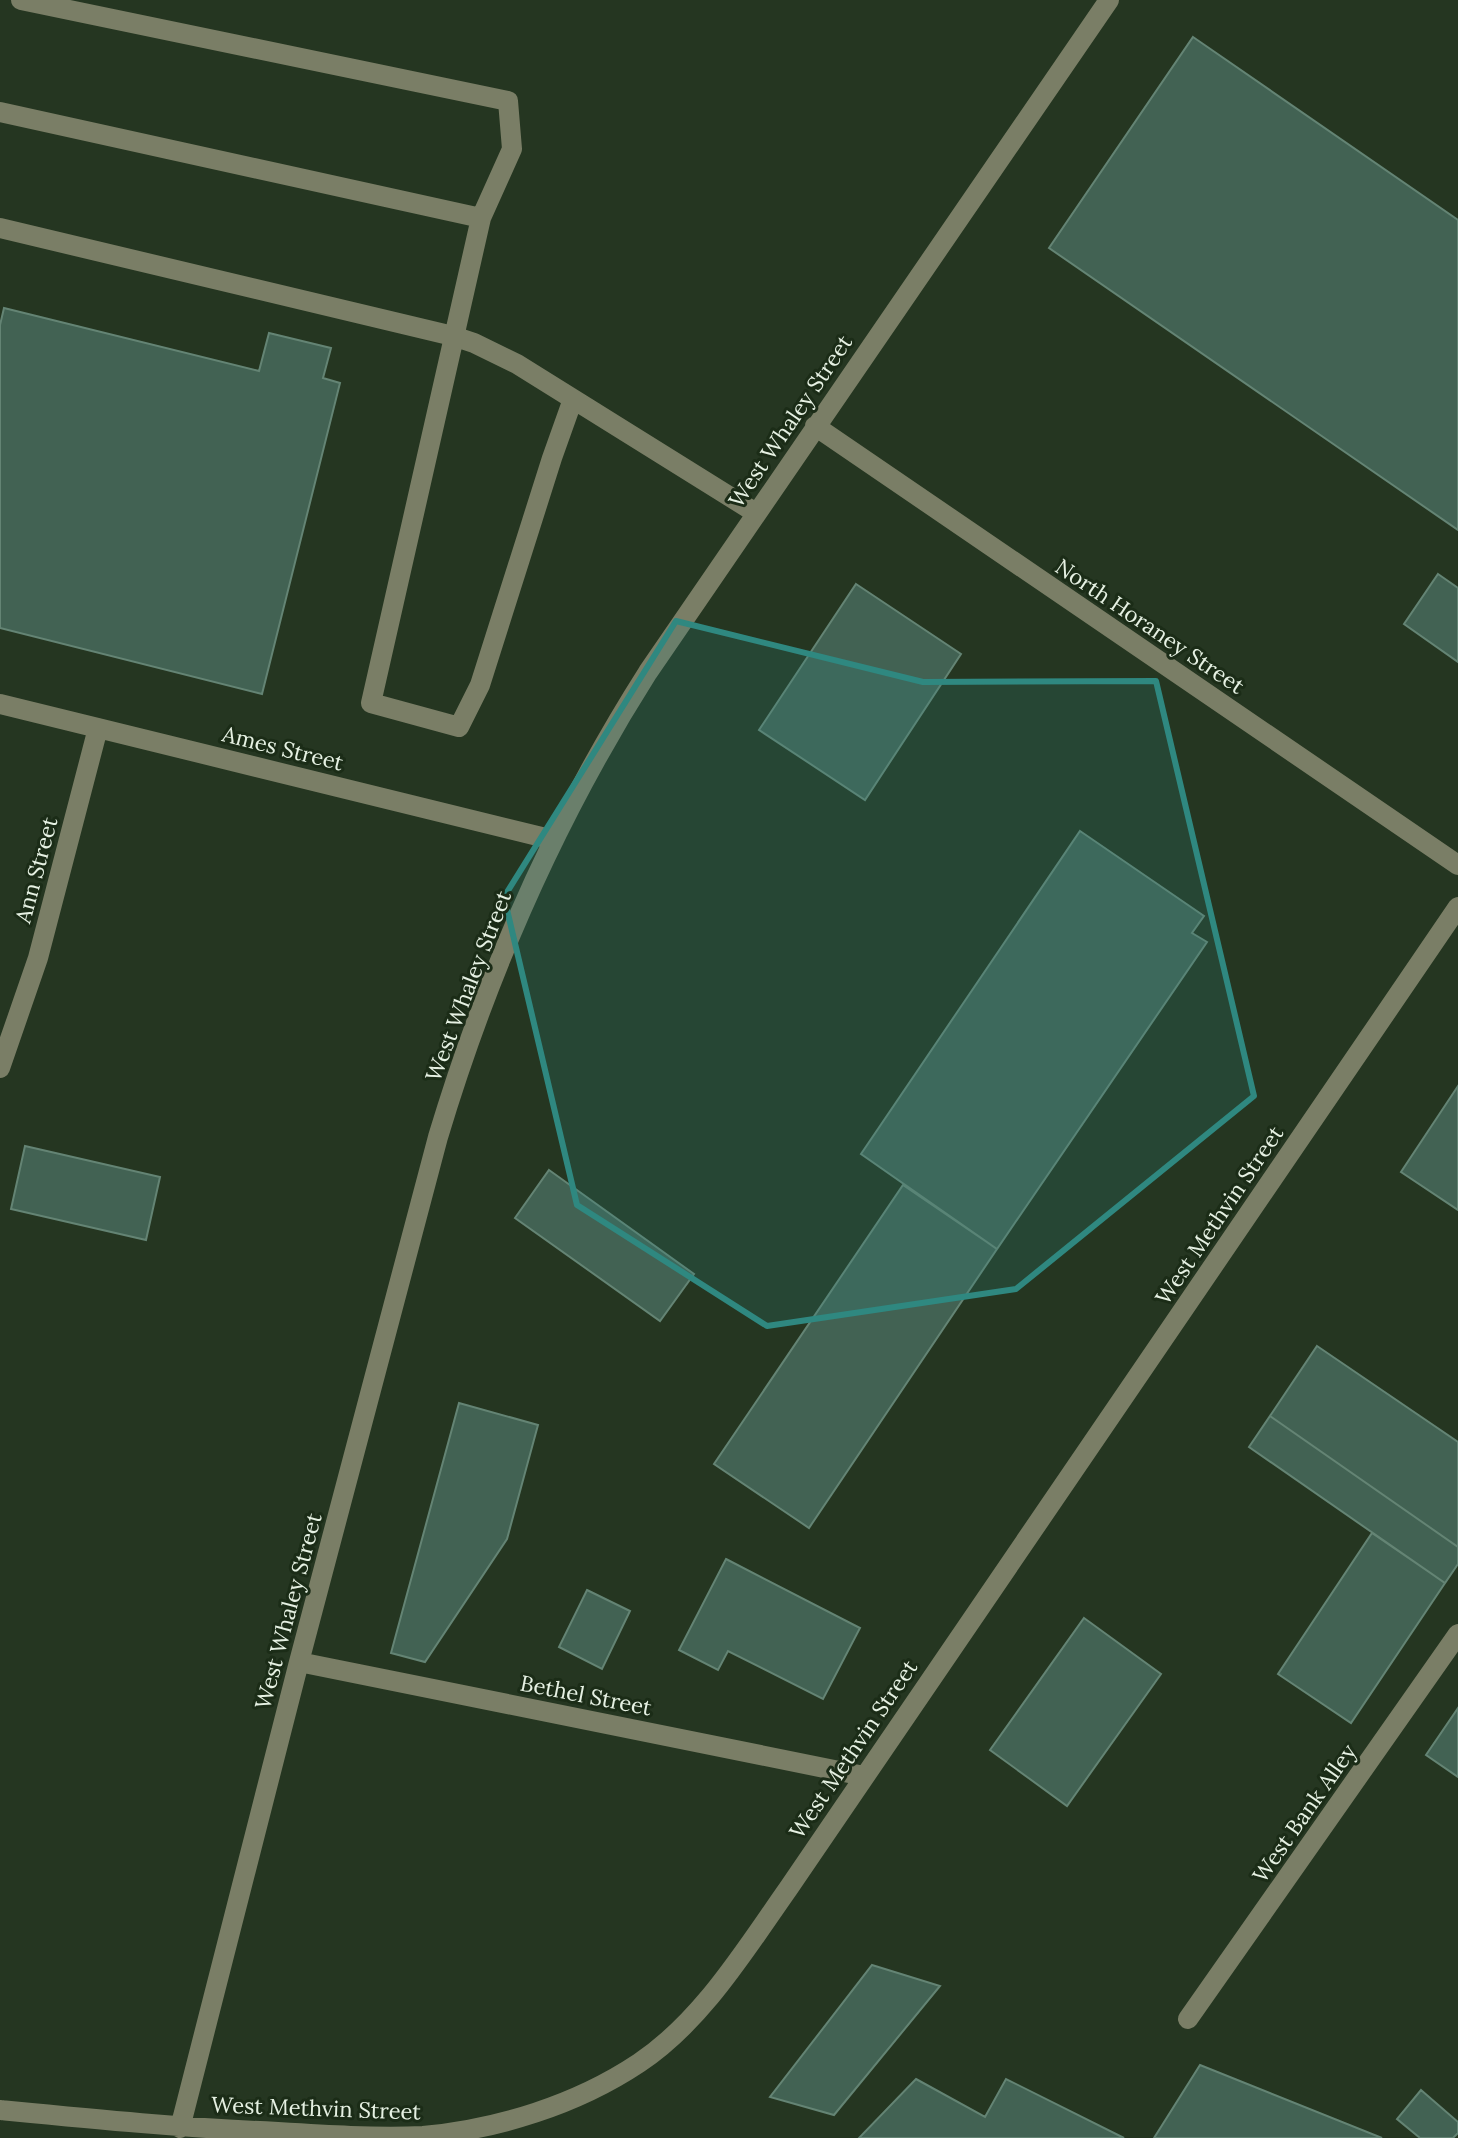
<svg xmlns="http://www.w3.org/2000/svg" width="1458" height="2138" font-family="Lora,serif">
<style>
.building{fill:#426253;stroke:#648474;stroke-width:2}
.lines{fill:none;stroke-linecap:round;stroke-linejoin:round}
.minor{stroke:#7a7e66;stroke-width:20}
.marked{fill:#2f8880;fill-opacity:0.2;stroke:#2f8880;stroke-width:6;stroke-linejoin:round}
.labels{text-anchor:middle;stroke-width:6;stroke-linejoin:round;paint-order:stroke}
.street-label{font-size:22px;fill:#e6f1e3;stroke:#1b2c17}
</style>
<rect width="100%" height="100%" fill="#253621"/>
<path class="building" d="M1193,37L1458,220V530L1049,248Z
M4,308L259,371L269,333L331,348L323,378L340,383L262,694L0,628V325Z
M1438,574L1458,588V662L1404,624Z
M856,584L961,654L865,800L759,730Z
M1080,831L1204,916L1192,933L1207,942L997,1249L861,1154Z
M1458,1086V1210L1401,1172Z
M25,1146L160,1177L146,1240L11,1209Z
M549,1170L694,1274L660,1321L515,1218Z
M903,1185L997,1249L809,1528L714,1464Z
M1317,1346L1458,1442V1547L1270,1416Z
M459,1403L538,1425L507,1539L425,1662L391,1653Z
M1270,1416L1458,1547V1564L1445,1583L1249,1447Z
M1372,1533L1445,1583L1351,1723L1278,1674Z
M726,1559L860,1628L823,1699L728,1651L718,1670L679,1650Z
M587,1590L630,1611L602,1669L559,1647Z
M1084,1618L1161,1674L1067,1806L990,1750Z
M1458,1708V1777L1426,1755Z
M872,1965L940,1986L834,2115L770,2097Z
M1200,2065L1382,2138H1154Z
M916,2079L985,2117L1006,2079L1124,2138H859Z
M1421,2090L1458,2122V2133L1453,2138H1420L1397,2119Z"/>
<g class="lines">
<path class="minor" d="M21,0L508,101L512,149L481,218
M0,112L481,218L371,703L459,727L480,685L552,458L573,399
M0,228L453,336L474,343L517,364L756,513
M815,426L1458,865
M0,704L554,840
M0,1068L38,958L98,728
M299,1662L864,1776
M1188,2019L1458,1634
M0,2110C93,2119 185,2128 278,2132C326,2135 375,2138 423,2136C498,2129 576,2105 639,2063C702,2021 745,1950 788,1889L1458,907
M180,2128L299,1662L438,1137C487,974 557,815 648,672L1109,0"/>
</g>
<path class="marked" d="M676,621L923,682L1156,681L1254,1096L1016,1289L767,1326L577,1205L504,897Z"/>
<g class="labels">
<g class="street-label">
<text transform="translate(790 421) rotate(-56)" y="8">West Whaley Street</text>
<text transform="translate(1150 626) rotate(34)" y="8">North Horaney Street</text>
<text transform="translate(283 748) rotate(14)" y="8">Ames Street</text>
<text transform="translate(36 870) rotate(-75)" y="8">Ann Street</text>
<text transform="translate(468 986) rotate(-69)" y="8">West Whaley Street</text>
<text transform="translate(1219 1215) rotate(-56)" y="8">West Methvin Street</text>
<text transform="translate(288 1611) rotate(-75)" y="8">West Whaley Street</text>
<text transform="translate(586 1695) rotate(11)" y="8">Bethel Street</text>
<text transform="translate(853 1749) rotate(-56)" y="8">West Methvin Street</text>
<text transform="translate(1304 1813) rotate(-55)" y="8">West Bank Alley</text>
<text transform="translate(316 2108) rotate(2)" y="8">West Methvin Street</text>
</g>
</g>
</svg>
